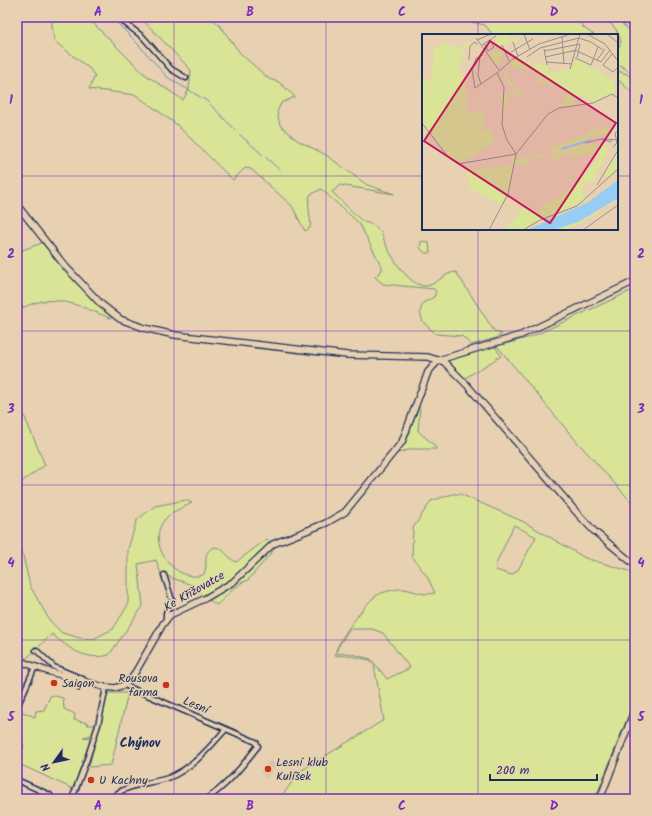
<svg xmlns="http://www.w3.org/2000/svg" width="652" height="816" font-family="Kalam,sans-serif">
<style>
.built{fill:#dcc1a7}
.green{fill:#d9e497;stroke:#7a8a7a;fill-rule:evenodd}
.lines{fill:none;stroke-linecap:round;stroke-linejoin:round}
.stream{stroke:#658eb9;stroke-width:1}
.street-casing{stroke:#1b2f5e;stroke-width:7}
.secondary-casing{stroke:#1b2f5e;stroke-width:8}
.street{stroke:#e8d1b1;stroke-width:4}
.secondary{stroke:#e8d1b1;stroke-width:5.5}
.rail{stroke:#1b2f5e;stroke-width:1}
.grid{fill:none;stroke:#7b2cbf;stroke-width:1;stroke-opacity:0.55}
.poi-dot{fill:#c8321e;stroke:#e8d1b1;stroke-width:1.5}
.labels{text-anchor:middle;stroke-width:3;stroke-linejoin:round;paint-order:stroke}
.street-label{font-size:12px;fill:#1b2f5e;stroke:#e8d1b1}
.poi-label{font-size:12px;fill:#1b2f5e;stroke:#e8d1b1;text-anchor:start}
.neighbourhood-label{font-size:13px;font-weight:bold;fill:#1b2f5e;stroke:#e8d1b1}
.inset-river{fill:none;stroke:#97cdf5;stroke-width:2}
.inset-road{fill:none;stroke:#969090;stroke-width:1}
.view{fill:#c2185b;fill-opacity:0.15;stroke:#c2185b;stroke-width:2}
.inset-edge{fill:none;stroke:#1b2f5e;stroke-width:2}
.neatline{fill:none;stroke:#7b2cbf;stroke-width:1.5}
.grid-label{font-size:13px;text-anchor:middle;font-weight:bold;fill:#7b2cbf}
</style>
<rect width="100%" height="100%" fill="#e8d1b1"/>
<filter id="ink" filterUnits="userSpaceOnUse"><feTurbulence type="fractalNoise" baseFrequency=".025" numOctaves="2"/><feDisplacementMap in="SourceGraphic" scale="8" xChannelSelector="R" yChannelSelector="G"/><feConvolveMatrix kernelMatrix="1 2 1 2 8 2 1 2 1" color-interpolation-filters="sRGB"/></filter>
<g filter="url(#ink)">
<path class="built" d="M614,17H627L635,24V35Z
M270,760L277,765L266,778L260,773Z"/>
<path class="green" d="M51,17H87L143,73L183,100L189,89L191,70L140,17H210L220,26L240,53L269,79L279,82L295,97L281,103L277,112L280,125L297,140L326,155L367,185L394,194L340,185L332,192L363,222C368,223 373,224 377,228C382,232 383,239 386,245C392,257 407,283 423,286C434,288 444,272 456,272L494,331L502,334L496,338L471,345L462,336L436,334L423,322L420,312L423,303L434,297L436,291L434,289L383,284L375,277L382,270V267L359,223L321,189L310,195C306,209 312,215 310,228L305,231L292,206L251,169L245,168L233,180L176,124L136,95L89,89L95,76L89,68L54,41Z
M448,17H575L584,28L594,35H493L485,25Z
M604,17H614L635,35V75L617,63V47H619L621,41L616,29Z
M617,71L627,74L635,81V95L617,79Z
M423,241L429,243L430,253H425L420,248L421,242Z
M42,243L94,300L112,317L110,318C77,305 51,290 17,311V252Z
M635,289V506L572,436L497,346L531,337Z
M494,345L501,356L465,378L447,360Z
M17,399L45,465L17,485Z
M418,407L420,408L418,431L434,445L436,449H411L398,453L408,437Z
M453,494H460L524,522L585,558L629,571L635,577V699L595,799H280L299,772L384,720L374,665L370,660L346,655L338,656L335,655C337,641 362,609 373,598C378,593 391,590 399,589C411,588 422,597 435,593L428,578L412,556L413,528L431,501ZM514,525L536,537L518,570L511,575L496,570L495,566ZM349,629H372L383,633L410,668L387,679L371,659L347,653L337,654V649Z
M186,500L192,503C184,507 175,510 168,516C142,539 173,584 203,575C210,565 200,552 215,547C226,549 227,558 236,562L267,539L273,551L248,580L241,583L230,592L217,605L203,596L192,585L161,574L156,560L138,564L143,606L109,655C85,661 70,649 52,634L27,658H23L17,655V545L23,556L30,586L50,621L62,633L80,638L93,639L113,629L128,605V549L137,520L155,506Z
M106,693H128L111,765L89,767Z
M51,695L63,698L64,709L75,714L74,720L88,723L87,725H96L92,735L83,737L91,738L73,789L17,763L24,746L17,742V717L20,711L35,717L36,711L44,710Z"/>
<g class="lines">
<path class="stream" d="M111,17L138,44L167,77L207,101L239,134L280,170"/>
<defs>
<path id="street" d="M117,17L143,37L171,69L186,78
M164,575L172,600L166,613V619
M36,650L54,667L83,679
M124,685L256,742L258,746C243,765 227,786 206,799
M17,707L35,667
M17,780L50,795L48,799
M72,799L87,759L98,725L106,688
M111,799C124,784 150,784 168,778C193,768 208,749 226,729"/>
<path id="secondary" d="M17,205L65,266L101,304L120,319L144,328L175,335L347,355L428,357L444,362L467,385L578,514L594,531L635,565
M17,660L47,671L104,687L115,688L124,685L132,678L163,624L170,615L206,598L233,582L273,544L326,523L345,512L402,442L428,372L439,360L521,335L635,281
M600,799L635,709"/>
</defs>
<use href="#street" class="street-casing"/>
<use href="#secondary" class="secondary-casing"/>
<use href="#street" class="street"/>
<use href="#secondary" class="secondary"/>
<path class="rail" d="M619,17L635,31"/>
</g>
</g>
<path class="grid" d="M174,17V799M326,17V799M478,17V35M17,176H423M617,176H635M478,229V799M17,331H635M17,485H635M17,640H635"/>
<g class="poi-dot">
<circle cx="54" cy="683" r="4"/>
<circle cx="166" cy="685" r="4"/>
<circle cx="268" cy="769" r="4"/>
<circle cx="91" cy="780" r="4"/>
</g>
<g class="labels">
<g class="street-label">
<text transform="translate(194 591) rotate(-30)" y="4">Ke Křižovatce</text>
<text transform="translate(196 705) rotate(23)" y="4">Lesní</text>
</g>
<g class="poi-label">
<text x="158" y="682" text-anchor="end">Rousova<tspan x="158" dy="14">farma</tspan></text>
<text x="62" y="687">Saigon</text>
<text x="276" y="766">Lesní klub<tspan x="276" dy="14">Kulíšek</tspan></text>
<text x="99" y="784">U Kachny</text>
</g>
<g class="neighbourhood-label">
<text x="140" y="747">Chýnov</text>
</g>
</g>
<g transform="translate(422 34)">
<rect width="196" height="196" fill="#e8d1b1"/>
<path d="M84,0H89V6L100,0L93,11L91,6L87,8V13L86,9L81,13L83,10L75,11L73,4ZM47,8L49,10L40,17L42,24L36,27L41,29L36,30L45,57L44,76L54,80L60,75L64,86L59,96H67L73,105L71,110L36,130L27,124L0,88V41L5,44L6,49L9,48L12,15L25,9L37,15ZM80,12L81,27L73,30L65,21L75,15L76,18L77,15L80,16ZM96,22L109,31H126L127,38H137V35L148,36L154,24L169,34L179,37L186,44H190L193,53L196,54L192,59L168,69L170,66L154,60L152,71L134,74L144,63L142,53L117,49V37L93,34L87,37L85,43L100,58V62L97,68L94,59L86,60L88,67L83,69L84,76H81L78,61L92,56L93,53L86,50L82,40L90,33L89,27ZM171,93L172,96L182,93L191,95L190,99L168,103L160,107L161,109L164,111L184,110L183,115H187L185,117L188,120H192L195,115L193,121L188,120L186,119L181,126L172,146L176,150L170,147L162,150L159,156L163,166L100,196H90L96,189L88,196H83L98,178L80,184L104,174L112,179L121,175L122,169L136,164L154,149L179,122L176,121L178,118H175L149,124L146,119L124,130L131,123L130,121L107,125L106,132H93V127L102,122L105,127L113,119L123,122L132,119L127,113L142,110V107L165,100ZM195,119L196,134L188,143L182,141ZM93,121L85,160L79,171L46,153L49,148L44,137L90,131L89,122ZM173,177L177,178L159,189L142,196H131L152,189L171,181Z" fill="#d9e497"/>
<path d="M196,146V164L156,188L131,196H105L165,169Z" fill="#97cdf5"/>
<path class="inset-river" d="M139,115L169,106"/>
<path class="inset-road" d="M102,0L108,16M165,0L183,10L196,27M185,0L196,9M140,2L142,30M54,4L77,36M55,6L69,0H81M91,8L96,22M62,10L66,17L72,13L68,6M60,11L74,2M80,11L87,27M122,15L125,31M122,17L158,10M155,17L179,28L188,16M89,18L111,5M191,19L181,31L191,38L196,33M61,21L54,24L50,36L53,54L75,39L91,25L117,10L149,0M58,22L56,41L59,50M105,23L118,14L157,4L169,8L181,16M123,23L155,16M153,24L169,31L176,13M155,24L158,10M47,26L48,12L53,8L56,11M175,26L183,15M124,28L150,30M148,35L158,0M75,39L82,53L80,91L85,106L94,120M0,89L27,124L36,130L94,120M180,105L188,108L190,105M163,109L179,105L196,106M191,113L195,109L193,99L196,97M175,151L196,116M67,196L86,160L94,120L126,80L137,74L171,69L190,60L196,64M101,196L118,186L155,172L196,135M161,196L196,171"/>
<path class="view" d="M68,7L194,89L128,189L2,107Z"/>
<rect width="196" height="196" class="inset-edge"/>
</g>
<rect width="652" height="816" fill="none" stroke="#e8d1b1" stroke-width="44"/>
<g transform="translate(54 762) rotate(237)" stroke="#e8d1b1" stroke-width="3" paint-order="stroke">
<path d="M0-3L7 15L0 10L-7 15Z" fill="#1b2f5e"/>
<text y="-6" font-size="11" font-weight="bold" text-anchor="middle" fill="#1b2f5e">N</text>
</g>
<path d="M490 774v6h107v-6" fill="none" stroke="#1b2f5e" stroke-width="2"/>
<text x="496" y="774" font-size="12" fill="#1b2f5e" stroke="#e8d1b1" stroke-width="3" paint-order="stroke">200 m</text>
<rect x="22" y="22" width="608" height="772" class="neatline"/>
<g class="grid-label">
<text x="98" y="16">A</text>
<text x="250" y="16">B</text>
<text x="402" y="16">C</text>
<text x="554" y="16">D</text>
<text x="11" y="104">1</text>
<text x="641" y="104">1</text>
<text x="11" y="258">2</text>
<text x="641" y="258">2</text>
<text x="11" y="413">3</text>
<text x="641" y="413">3</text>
<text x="11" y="567">4</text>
<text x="641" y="567">4</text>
<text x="11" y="721">5</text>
<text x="641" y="721">5</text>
<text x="98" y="810">A</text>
<text x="250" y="810">B</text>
<text x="402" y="810">C</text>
<text x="554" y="810">D</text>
</g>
</svg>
